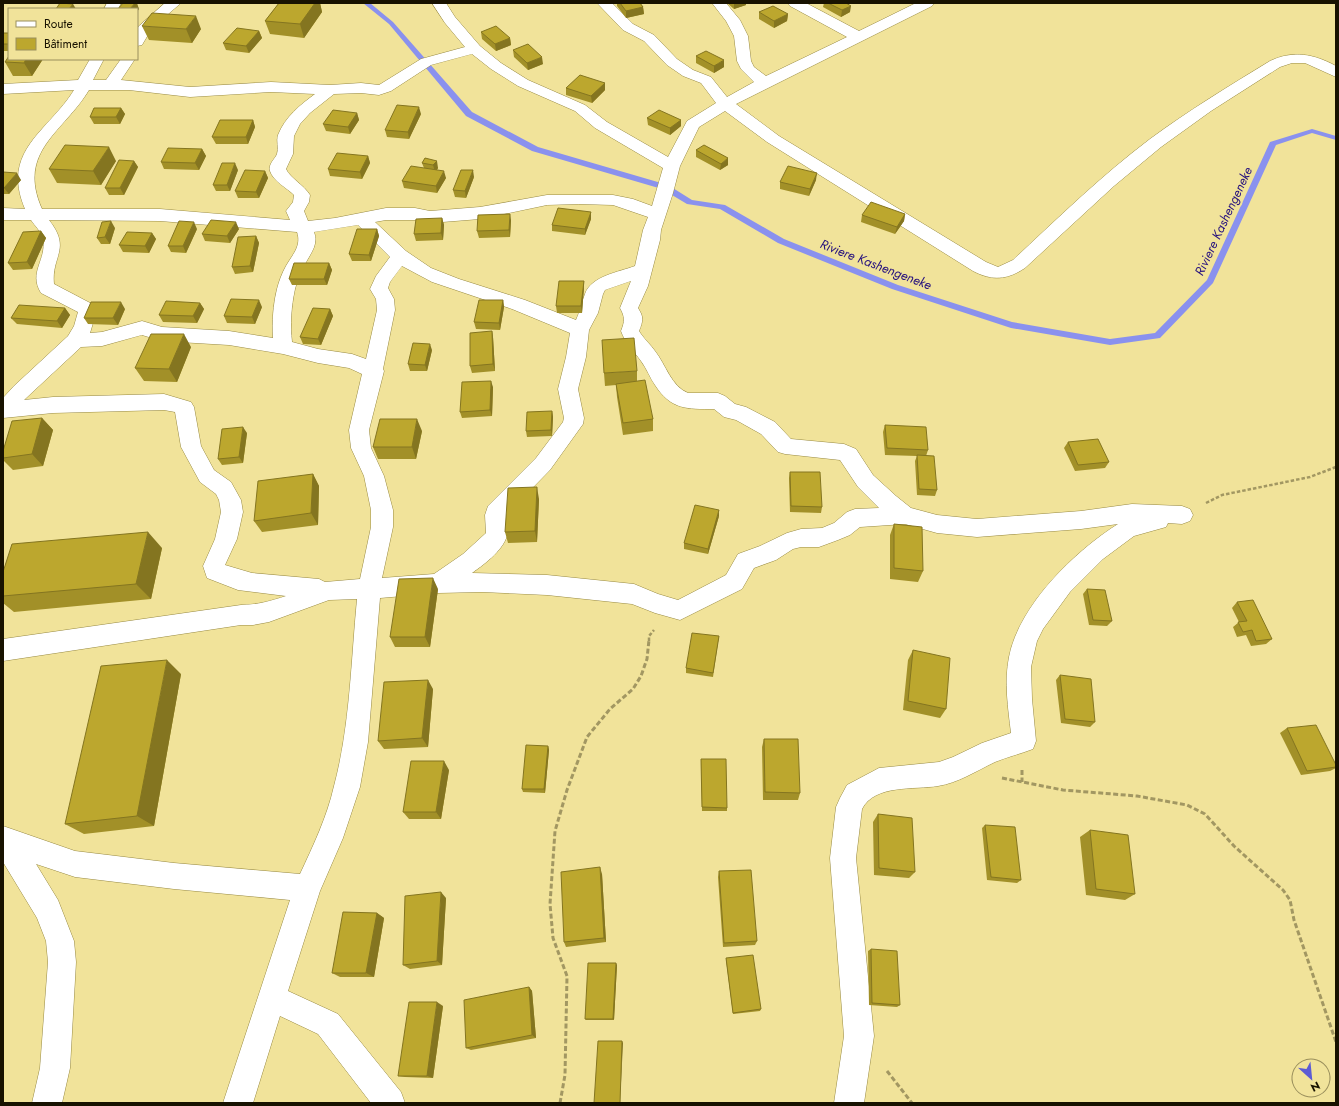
<svg xmlns="http://www.w3.org/2000/svg" width="1339" height="1106" font-family="Jost,sans-serif">
<style>
.lines{fill:none;stroke-linecap:round;stroke-linejoin:round}
.stream{fill:#8a91ee;fill-rule:evenodd}
.minor-casing{stroke:#988a43;stroke-width:1}
.path-far1{stroke:#a29762;stroke-width:2.5;stroke-dasharray:3.5 2;stroke-linecap:butt}
.path{stroke:#a29762;stroke-width:3;stroke-dasharray:5 2.5;stroke-linecap:butt}
.minor{fill:#fff;fill-rule:evenodd}
.wall{fill:#a29028}
.shaded-wall{fill:#847520}
.building{fill:#bca72e;stroke:#847520}
.labels{text-anchor:middle;stroke-width:4;stroke-linejoin:round;paint-order:stroke}
.far-water-label{font-size:13px;font-style:italic;fill:#26117e;stroke:#f1e39a}
</style>
<rect width="100%" height="100%" fill="#f1e39a"/>
<g class="lines">
<path class="stream" d="M363,3H370L393,22L472,112L538,147L668,185L692,200L725,205L784,239L898,285L1012,322L1110,339L1155,333L1207,280L1270,142L1312,129L1336,136V140L1312,133L1276,145L1213,283L1160,338L1110,345L1011,328L892,289L778,243L720,209L687,204L662,189L532,151L466,116L389,24Z"/>
<defs>
<path id="minor" d="M107,3H121L118,9H104Z
M165,3H181L152,28L142,45L137,46V29L139,26Z
M432,3H446L455,17L480,46L501,63L528,80L585,105L607,122L668,157L687,121L716,103L701,83L683,76L667,65L644,41L623,30L597,3H612L633,24L654,35L677,59L693,70L711,77L727,97L754,82L741,69L737,61L734,36L726,21L712,3H726L740,20L748,36L751,61L754,67L766,76L847,37L790,6L788,3H806L859,31L916,3H934L932,6L736,104L779,136L986,262L998,267L1013,260C1057,219 1101,176 1150,139C1188,111 1229,86 1270,61C1293,50 1314,54 1336,66V77L1305,63H1292L1280,67L1211,111L1161,147L1114,186L1025,268C1007,280 992,281 973,271L767,142L725,111L699,127L680,166L673,193L661,230L660,240L648,286L638,308C644,317 643,321 639,331L641,334C645,340 651,345 655,351C666,365 671,386 688,393H718L725,396L735,404L746,407L775,422L791,439L844,444L856,449L873,475L896,496L911,508L937,515L977,519L1081,511L1132,504L1182,506L1190,509L1193,515L1190,521L1182,524L1168,523L1166,527L1134,536L1103,559L1070,592L1043,629L1037,641L1031,667L1032,699L1036,741L1033,749C1020,754 1007,757 995,762C976,771 958,783 938,786C914,790 875,784 862,809L856,858L874,1036L864,1103H834L844,1036L830,858L836,807L840,798L847,785L879,768L939,762L953,757L982,743L1011,733C1008,708 1004,682 1009,657C1019,605 1075,551 1118,524L1081,529L977,537L937,533L905,524L860,527L850,535L838,540L819,547H801L793,549L776,560L754,568L742,589L680,620L655,613L632,604L547,595L482,592L438,593L380,598L368,742L360,787L343,838L320,891L288,991L338,1014L401,1092L405,1103H371L318,1034L280,1016L253,1103H223L290,900L174,889L75,877L36,864L58,900L74,941L76,962L70,1068L62,1103H32L40,1068L48,962L46,941L37,918L3,862V826L75,851L174,863L300,874C313,846 327,817 334,786C350,726 351,661 357,599L329,600L269,622L253,625H241L3,661V639L241,605C257,605 271,601 286,596L238,590L207,578L203,566L215,539L221,512L219,500L216,494L200,482L181,447L175,412L164,410L53,413L3,418V398L14,386L68,336L74,326L78,312L41,293C28,272 47,260 43,239C41,231 35,226 31,220H3V208L25,209C0,150 49,131 74,90L3,94V84L78,80L90,59H104L93,80H106L121,59H135L121,80L190,87L271,82L330,85L361,83L379,85L421,59L465,47L445,23ZM472,54L491,69L518,86L575,111L595,128L663,168L652,206L633,199L613,195H547L480,207L430,211L415,208H386L335,218L308,221L304,211L309,202L310,195C304,185 290,178 286,169L293,154L294,136L300,124L310,113L334,94L361,93L379,95L391,91L431,65ZM89,90H129L190,97L271,92L315,94C300,105 285,117 278,135C276,141 279,148 277,154C275,159 268,164 270,171C273,181 287,188 294,195L293,202L286,211L290,220L160,209H42C16,151 64,132 89,90ZM579,204L613,205L648,217L643,230L635,266C619,272 591,276 585,294C581,303 580,312 576,320L525,300L459,279L431,268L406,251L375,222L386,220H415L430,223L480,219L547,205ZM49,220L160,221L297,232C302,246 292,255 286,266C282,273 279,281 277,289C273,305 272,322 273,338L229,331L162,327L142,321L102,332L90,333L96,313L94,305L54,284C51,256 72,249 49,220ZM358,225L390,257L376,276L370,289L376,299L377,310L366,359L352,354L318,349L292,342C290,325 291,307 295,289C297,281 300,273 304,266C310,254 319,245 314,232ZM402,266L432,282L512,309L570,333L566,357L558,389L564,418L563,422L536,458L488,506L485,515L486,533L463,554L434,574L382,578L393,527V510L384,476L371,448L369,430L384,371L383,369L395,310L394,299L388,288L390,282ZM631,281L620,308C625,317 625,321 621,331C625,343 634,351 641,361C647,369 650,378 655,385C671,410 687,409 714,409L724,417L736,420L761,434L778,452L785,454L840,460L858,487L879,508L855,509L847,512L834,523L822,528L801,529L787,533L760,546L738,554L726,575L678,600L658,594L634,584L547,575L472,573C486,563 505,549 508,532C509,526 507,521 506,515L550,470L583,424L584,418L578,389L586,357L589,330L598,313L603,294L605,290ZM142,335L162,341L229,345L283,354L318,363L349,368L362,374L349,430L351,448L364,476L371,510V527L360,579L325,582L319,579L252,573L225,565L237,539L243,512L241,500L231,482L214,470L201,446L194,407L191,402L164,394L53,397L24,400L81,347L102,346Z"/>
</defs>
<use href="#minor" class="minor-casing"/>
<path class="path-far1" d="M1206,503L1222,495L1310,477L1336,467
M649,641V636L654,630"/>
<path class="path" d="M1022,770V782
M1002,778L1063,790L1137,796L1187,805L1205,814L1234,846L1283,890L1290,900L1294,920L1336,1042
M887,1071L912,1103
M560,1103L565,1075L567,976L553,938L550,904L555,831L567,790L587,737L610,709L633,689L641,676L647,659L649,640"/>
<use href="#minor" class="minor"/>
</g>
<path class="wall" d="M279,3H320L322,12L304,38L270,34L265,21Z
M617,3H640L643,7L644,14L626,18L617,6Z
M727,3H746V5L734,9Z
M824,3H846L850,12L841,17L823,7Z
M759,12L788,14L787,21L774,28L759,19Z
M142,26L201,29L192,43L149,40Z
M259,31L262,38L249,53L226,50L223,43Z
M481,32L510,38L511,45L496,51L482,39Z
M3,33H9V51H3Z
M513,50L543,64L528,70L514,57Z
M696,56L724,67L714,73L696,63Z
M43,59L32,76H13L5,62Z
M605,83V90L592,103L566,95V88Z
M121,108L125,114L120,124H94L90,117Z
M357,113L359,120L350,134L326,131L323,124Z
M421,114L409,139L387,137L385,130Z
M647,118L681,120V126L670,135L648,125Z
M253,120L255,127L248,144H216L212,137Z
M202,149L206,156L199,170L164,169L161,162Z
M696,150L728,165L720,170L696,157Z
M368,156L370,163L362,179L330,176L328,169Z
M425,158L438,168L437,170L446,178L437,193L404,188L402,181L424,168L422,163Z
M116,161L101,185L57,183L49,169Z
M134,161L138,167L124,195H109L105,188Z
M238,170L230,191H216L213,185Z
M265,171L268,178L259,198H238L235,191Z
M3,172L21,180L9,194H3Z
M474,177L466,198L455,197L453,190Z
M816,180L809,196L780,189V182Z
M591,212V219L585,235L552,231V225Z
M905,214L904,221L895,234L861,222L862,215Z
M442,218L444,225L443,240L416,241L414,234Z
M511,220L510,237L479,238L477,231Z
M115,228L110,244H101L97,238Z
M197,229L186,253L171,252L168,246Z
M239,229L230,243L205,241L202,234Z
M377,229L379,236L371,261H352L349,254Z
M41,231L46,238L32,269L13,270L8,263Z
M152,233L156,239L149,253L123,252L119,245Z
M256,236L259,243L253,272L235,274L232,267Z
M329,263L332,270L327,285H292L289,279Z
M584,281V287L582,313H557L556,306Z
M503,300L504,307L500,330L476,329L474,322Z
M200,303L204,309L197,323L163,322L159,315Z
M262,307L255,324L227,323L224,316Z
M65,308L70,315L62,328L17,324L11,318Z
M125,309L118,325L88,324L84,318Z
M330,309L333,316L321,345L303,344L300,337Z
M492,331L493,337L495,371L472,373L470,366Z
M191,347L177,382L144,381L135,368Z
M432,350L427,371H410L408,364Z
M637,371V381L653,419V431L623,435L617,397L616,385L605,386L604,373Z
M493,387L492,416L462,418L460,412Z
M552,411L553,417L552,436L527,437L526,431Z
M42,418L53,430L43,466L13,470L3,460V451Z
M885,425L928,450L926,456L937,490L935,496L917,495L915,461L917,456L885,455L883,432Z
M422,431L416,459H378L373,447Z
M247,433L243,463L222,465L218,459Z
M1068,442L1109,462L1105,468L1075,471L1064,448Z
M790,472L822,507L821,513L790,512L789,478Z
M313,474L319,486L318,525L262,532L254,521Z
M539,499L537,542L508,543L505,532Z
M719,516L708,554L684,549V543Z
M894,524L923,571L918,582L890,579V535Z
M162,548L151,599L14,612L3,603V572Z
M438,589L430,647H395L390,637Z
M1087,589L1112,621L1107,626L1089,625L1083,594Z
M1237,602L1272,639L1266,644L1251,646L1246,635L1237,637L1233,627L1239,622L1232,608Z
M719,636L713,677L686,673V668Z
M913,650L946,709L940,718L903,710L908,660Z
M181,674L154,826L84,834L65,824Z
M1060,675L1095,722L1090,727L1061,723L1056,680Z
M433,689L428,747L384,749L378,741Z
M1287,728L1336,765V768L1330,771L1301,775L1280,733Z
M764,739L800,793L798,800H763L762,747Z
M548,746L549,750L545,793L523,792L522,789Z
M701,759L727,808V811H702Z
M449,770L441,819H409L403,812Z
M878,814L915,872L909,878L874,875L873,822Z
M985,825L1021,880L1017,883L987,880L982,828Z
M1090,830L1135,894L1125,900L1086,895L1080,837Z
M719,871L757,941L755,945L723,947L718,877Z
M602,874L606,942L566,947L564,942Z
M446,898L442,965L410,969L403,965Z
M377,913L384,918L374,977H340L332,973Z
M871,949L900,1005L897,1007L869,1005L868,951Z
M726,958L761,1009L760,1011L733,1014L726,960Z
M617,965L614,1020H586L585,1019Z
M529,987L532,991L536,1038L471,1050L466,1048Z
M443,1006L433,1078L405,1077L398,1076Z"/>
<path class="shaded-wall" d="M135,3H137L139,9L137,12V9H130Z
M315,3H320L322,12L304,38L300,24Z
M734,3H746V5L734,9Z
M73,4L76,9H69Z
M851,6L850,12L841,17L842,10Z
M643,7L644,14L626,18V11Z
M788,14L787,21L774,28V21Z
M196,16L201,29L192,43L186,29Z
M259,31L262,38L249,53L246,46Z
M510,38L511,45L496,51L495,44Z
M542,57L543,64L528,70L527,63Z
M26,59H43L32,76L24,63Z
M724,60V67L714,73V66Z
M605,83V90L592,103L591,96Z
M419,107L421,114L409,139L408,132Z
M121,108L125,114L120,124L116,117Z
M357,113L359,120L350,134L348,127Z
M253,120L255,127L248,144L246,137Z
M681,120V126L670,135V128Z
M109,147L116,161L101,185L93,171Z
M202,149L206,156L199,170L195,163Z
M368,156L370,163L362,179L360,172Z
M728,158V165L720,170L721,164Z
M134,161L138,167L124,195L120,188Z
M437,161L438,168L435,172L433,165Z
M235,163L238,170L230,191L227,185Z
M473,170L474,177L466,198L465,191Z
M265,171L268,178L259,198L256,192Z
M444,171L446,178L437,193L436,186Z
M17,173L21,180L9,194L4,188Z
M817,173L816,180L809,196L810,189Z
M591,212V219L585,235V229Z
M510,214L511,220L510,237L509,230Z
M905,214L904,221L895,234L897,227Z
M442,218L444,225L443,240L441,233Z
M111,221L115,228L110,244L105,237Z
M194,222L197,229L186,253L183,246Z
M236,222L239,229L230,243L227,236Z
M377,229L379,236L371,261L369,255Z
M41,231L46,238L32,269L27,262Z
M152,233L156,239L149,253L145,246Z
M256,236L259,243L253,272L250,266Z
M329,263L332,270L327,285L324,279Z
M584,281V287L582,313L581,306Z
M259,300L262,307L255,324L252,317Z
M503,300L504,307L500,330L499,323Z
M121,302L125,309L118,325L113,318Z
M200,303L204,309L197,323L193,316Z
M65,308L70,315L62,328L57,321Z
M330,309L333,316L321,345L318,339Z
M492,331L493,337L495,371L493,364Z
M184,334L191,347L177,382L169,369Z
M430,344L432,350L427,371L425,365Z
M491,381L493,387L492,416L490,410Z
M552,411L553,417L552,436L551,430Z
M42,418L53,430L43,466L32,454Z
M417,419L422,431L416,459L412,447Z
M243,427L247,433L243,463L239,457Z
M313,474L319,486L318,525L311,513Z
M537,487L539,499L537,542L535,531Z
M719,510V516L708,554V549Z
M148,532L162,548L151,599L136,584Z
M433,578L438,589L430,647L425,637Z
M167,660L181,674L154,826L137,816Z
M428,680L433,689L428,747L422,738Z
M548,746L549,750L545,793L544,789Z
M444,761L449,770L441,819L436,812Z
M600,867L602,874L606,942L604,938Z
M441,892L446,898L442,965L437,961Z
M377,913L384,918L374,977L366,973Z
M616,963L617,965L614,1020L613,1019Z
M529,987L532,991L536,1038L532,1035Z
M437,1002L443,1006L433,1078L427,1076Z
M622,1041L623,1043L620,1103Z"/>
<path class="building" d="M60,3L73,4L69,9H56Z
M123,3H135L130,9H118Z
M279,3H315L300,24L265,21Z
M620,3H640L643,7L626,11Z
M828,3H846L851,6L842,10Z
M773,6L788,14L774,21L759,12Z
M152,13L196,16L186,29L142,26Z
M496,26L510,38L495,44L481,32Z
M237,28L259,31L246,46L223,43Z
M3,33H9V44H3Z
M528,44L542,57L527,63L513,50Z
M706,51L724,60L714,66L696,56Z
M9,56V59H26L24,63L5,62Z
M580,75L605,83L591,96L566,88Z
M397,105L419,107L408,132L385,130Z
M94,108H121L116,117H90Z
M333,110L357,113L348,127L323,124Z
M659,110L681,120L670,128L647,118Z
M220,120H253L246,137H212Z
M65,145L109,147L93,171L49,169Z
M704,145L728,158L721,164L696,150Z
M168,148L202,149L195,163L161,162Z
M337,153L368,156L360,172L328,169Z
M425,158L437,161L433,165L422,163Z
M119,160L134,161L120,188H105Z
M222,163H235L227,185H213Z
M411,166L444,171L436,186L402,181Z
M788,166L817,173L810,189L780,182Z
M245,170L265,171L256,192L235,191Z
M461,170H473L465,191L453,190Z
M3,172L17,173L4,188L3,187Z
M871,202L905,214L897,227L862,215Z
M558,208L591,212L585,229L552,225Z
M510,214L509,230L477,231L478,215Z
M442,218L441,233L414,234L416,219Z
M211,220L236,222L227,236L202,234Z
M111,221L105,237L97,238L102,222Z
M179,221L194,222L183,246H168Z
M357,229H377L369,255L349,254Z
M41,231L27,262L8,263L23,232Z
M127,232L152,233L145,246L119,245Z
M256,236L250,266L232,267L238,237Z
M294,263H329L324,279H289Z
M559,281H584L581,306H556Z
M231,299L259,300L252,317L224,316Z
M479,300H503L499,323L474,322Z
M166,301L200,303L193,316L159,315Z
M91,302H121L113,318H84Z
M19,305L65,308L57,321L11,318Z
M313,308L330,309L318,339L300,337Z
M492,331L493,364L470,366V333Z
M151,334H184L169,369L135,368Z
M634,338L637,371L604,373L602,340Z
M413,343L430,344L425,365L408,364Z
M645,380L653,419L623,423L616,384Z
M491,381L490,410L460,412L462,382Z
M552,411L551,430L526,431L527,412Z
M42,418L32,454L3,458V451L12,421Z
M380,419H417L412,447H373Z
M885,425L926,427L928,450L887,448Z
M243,427L239,457L218,459L222,429Z
M1098,439L1109,462L1078,465L1068,442Z
M917,455L934,456L937,490L919,489Z
M790,472H820L822,507L791,506Z
M313,474L311,513L254,521L258,481Z
M537,487L535,531L505,532L508,488Z
M695,505L719,510L708,549L684,543Z
M894,524L922,527L923,571L894,568Z
M148,532L136,584L3,596V572L12,544Z
M433,578L425,637H390L399,579Z
M1087,589L1105,590L1112,621L1093,620Z
M1253,600L1272,639L1256,641L1252,630L1243,632L1238,622L1247,621L1237,602Z
M692,633L719,636L713,673L686,668Z
M913,650L950,658L946,709L908,701Z
M167,660L137,816L65,824L101,666Z
M1060,675L1091,679L1095,722L1065,719Z
M428,680L422,738L378,741L384,682Z
M1316,725L1336,765V767L1307,771L1287,728Z
M764,739H798L800,793L765,792Z
M526,745L548,746L544,789H522Z
M701,759H726L727,808L702,807Z
M411,761H444L436,812H403Z
M878,814L912,818L915,872L879,868Z
M985,825L1015,827L1021,880L991,877Z
M1090,830L1128,835L1135,894L1096,889Z
M600,867L604,938L564,942L561,872Z
M751,870L757,941L724,943L719,871Z
M441,892L437,961L403,965L405,896Z
M343,912L377,913L366,973H332Z
M871,949L897,951L900,1005L872,1003Z
M753,955L761,1009L733,1013L726,958Z
M588,963H616L613,1019H585Z
M529,987L532,1035L466,1048L464,1000Z
M409,1002H437L427,1076H398Z
M598,1041H622L620,1103H594Z"/>
<g class="labels">
<g class="far-water-label">
<text transform="translate(1223 221) rotate(-65)" y="5">Riviere Kashengeneke</text>
<text transform="translate(876 264) rotate(21)" y="5">Riviere Kashengeneke</text>
</g>
</g>
<rect width="1339" height="1106" fill="none" stroke="#181200" stroke-width="8"/>
<rect x="8" y="8" width="130" height="52" fill="#f1e39a" stroke="#9a8f5c"/>
<rect x="16" y="21" width="20" height="6" fill="#ffffff" stroke="#9a8f5c"/>
<text x="44" y="28" font-size="12" fill="#181200">Route</text>
<rect x="16" y="38" width="20" height="12" fill="#bca72e" stroke="#9a8f5c"/>
<text x="44" y="48" font-size="12" fill="#181200">Bâtiment</text>
<g transform="translate(1311 1078) rotate(153)"><circle r="19" fill="#f1e39a" stroke="#9a8f5c"/>
<path d="M0-3L7 15L0 10L-7 15Z" fill="#5d5cd4"/>
<text y="-6" font-size="11" font-weight="bold" text-anchor="middle" fill="#181200">N</text>
</g>
</svg>
